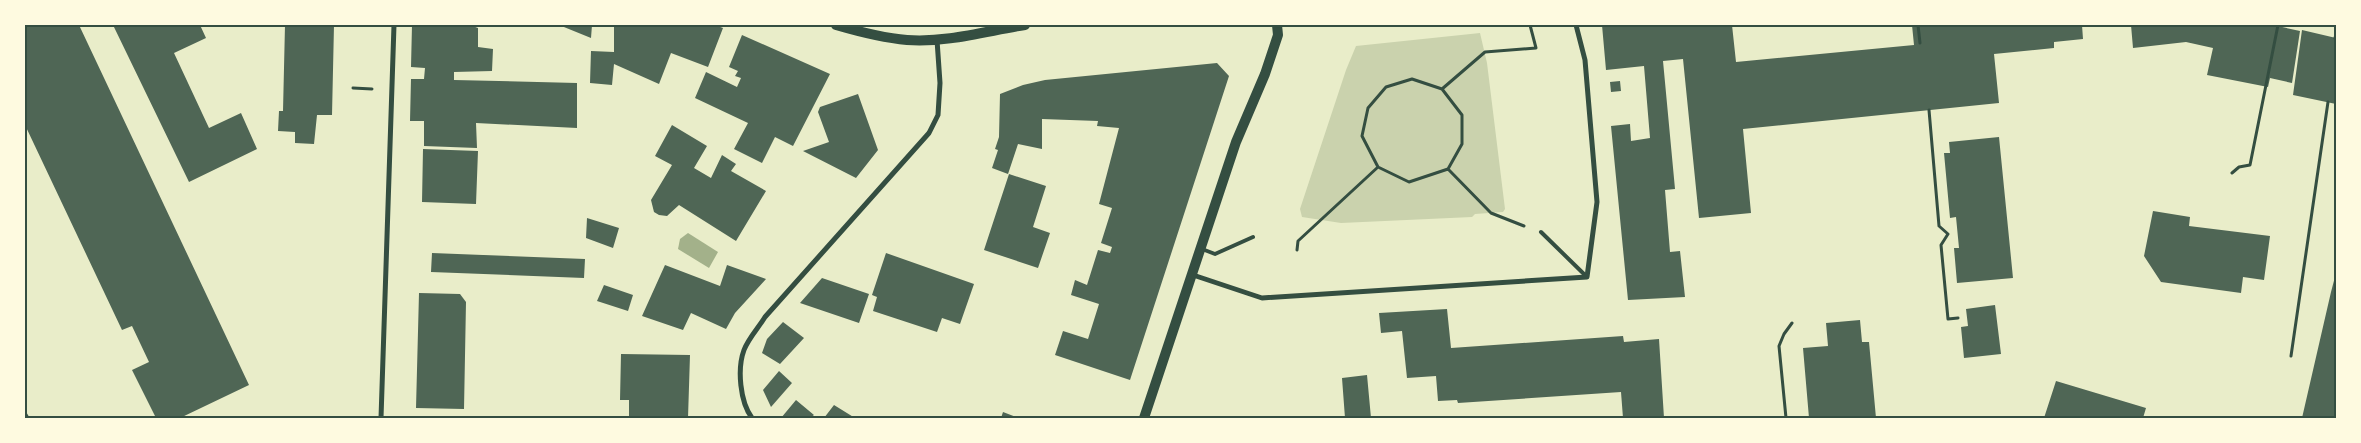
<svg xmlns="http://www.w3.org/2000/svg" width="2361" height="443" font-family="'Open Sans',sans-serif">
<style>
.green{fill:#cad2ad}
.water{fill:#a3b18a}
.building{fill:#4f6655}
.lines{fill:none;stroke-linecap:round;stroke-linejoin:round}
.path{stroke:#344e41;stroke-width:3}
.service{stroke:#344e41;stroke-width:4}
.minor{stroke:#344e41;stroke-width:5}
.secondary{stroke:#344e41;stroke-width:10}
.neatline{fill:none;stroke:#344e41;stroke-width:2}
</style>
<rect width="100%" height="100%" fill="#e9edc9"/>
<path class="green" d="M1480,33L1487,63L1505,209L1503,212L1475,214L1472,217L1341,223L1302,217L1300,209L1346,70L1356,46Z"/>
<path class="water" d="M688,233L718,252L709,268L678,249L680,239Z"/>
<path class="building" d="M25,25H79L249,385L180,418H156L132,370L149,362L132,326L122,330L25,125Z
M113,25H200L206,38L174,53L209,128L241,113L257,149L189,182Z
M285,25H334L332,115H317L314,144L295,143V132L278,131L279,111H283Z
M412,25H470L478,28V47L493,49L492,71L454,72V80L577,83V128L476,123L477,148L424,146V121H410L411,79H424L425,68L411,67Z
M559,25H592L591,38Z
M614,25H715L723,28L708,67L671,53L659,84L614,64L612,85L590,83L591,51L614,52Z
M1602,25H1732L1736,62L1914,45L1912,25H2082L2083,39L2054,42V48L1994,54L1999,103L1743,129L1751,213L1699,218L1683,59L1663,61L1675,189L1665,190L1670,252L1680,251L1685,297L1628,300L1611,126L1630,124L1631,141L1650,138L1644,66L1606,70Z
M2131,25H2273L2300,31L2292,83L2270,78L2268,87L2207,75L2213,48L2186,42L2133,48Z
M2302,30L2336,38V104L2293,95Z
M742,35L830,74L793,146L775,137L762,163L734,149L748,123L695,98L706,72L737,87L741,78L735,76L738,71L729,67Z
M1217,63L1229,76L1130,380L1055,355L1063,331L1088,339L1099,304L1071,295L1075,280L1087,285L1098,250L1110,253L1112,247L1101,243L1112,208L1099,204L1119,128L1097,126L1098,121L1042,119V149L1018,144L1008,174L992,168L998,150L995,149L999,137L1000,94L1023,85L1045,80Z
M1620,81L1621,91L1611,92L1610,82Z
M858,94L878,150L856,178L803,151L829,142L818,112L820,107Z
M672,125L707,146L694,168L711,178L722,155L736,164L731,171L766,191L736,241L679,205L667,216L659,215L654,212L651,200L672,165L655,156Z
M1999,137L2013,278L1957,283L1954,248H1959L1956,217L1950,218L1944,153H1950L1949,142Z
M423,149L478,151L476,204L422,202Z
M1009,174L1046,186L1033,227L1050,233L1038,268L984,250Z
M2153,211L2190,217L2189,226L2270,236L2264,280L2243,277L2241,293L2161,282L2144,256Z
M587,218L619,228L613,248L586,238Z
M432,253L585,259L584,278L431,272Z
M886,253L974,284L960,324L942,318L937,332L873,311L877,297L872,295Z
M665,265L720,286L727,265L766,279L735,313L726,329L691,313L683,330L642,316Z
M2336,273V418H2302L2331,292Z
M822,278L869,294L859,323L800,303Z
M604,285L633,295L628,311L597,301Z
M419,293L460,294L466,302L464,409L416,408Z
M1995,305L2001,354L1964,358L1961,327L1968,326L1966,309Z
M1447,309L1451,348L1623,336L1624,342L1659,339L1664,418H1623L1621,392L1458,403L1457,400L1438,401L1436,376L1407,378L1402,331L1381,333L1379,313Z
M1860,320L1862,342H1869L1876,418H1809L1803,348L1828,346L1826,323Z
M783,322L804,338L780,364L762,353L767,339Z
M621,354L690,355L688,418H629V400H620Z
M779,371L792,383L771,407L763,390Z
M1367,375L1371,418H1345L1342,378Z
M2056,381L2146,408L2143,418H2044Z
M796,400L814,415L810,418H781Z
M834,405L855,418H824Z
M1003,412L1019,418H1001Z"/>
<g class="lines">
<path class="path" d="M1918,25L1920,43
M2335,38L2336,34
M1412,79L1442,89L1462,115V144L1448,169L1409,182L1378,167L1362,136L1368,108L1386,87Z
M353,88L372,89
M1442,89L1485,52L1536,48L1530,25
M1929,110L1939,226L1948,234L1941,245L1948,319L1958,318
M1448,169L1491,213L1524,226
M2232,173L2239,167L2250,165L2278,25
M1297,250L1298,241L1378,167
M2291,356L2328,102
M25,413L28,418
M1786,418L1779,346L1784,334L1792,323"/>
<path class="service" d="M1541,232L1587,277
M1202,249L1215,254L1253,237"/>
<path class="minor" d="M1193,275L1262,298L1587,277L1597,202L1585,60L1576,25
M381,418L394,25
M752,418C740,402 737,369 744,350C748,339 759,327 765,317L929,133L938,115L940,83L937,40"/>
<path class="secondary" d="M836,25C860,32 883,38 907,40C946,43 987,31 1025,25
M1144,418L1236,142L1265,74L1278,35L1277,25"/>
</g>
<rect width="2361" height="443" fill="none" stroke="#fefae0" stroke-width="52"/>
<rect x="26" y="26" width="2309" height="391" class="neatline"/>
</svg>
